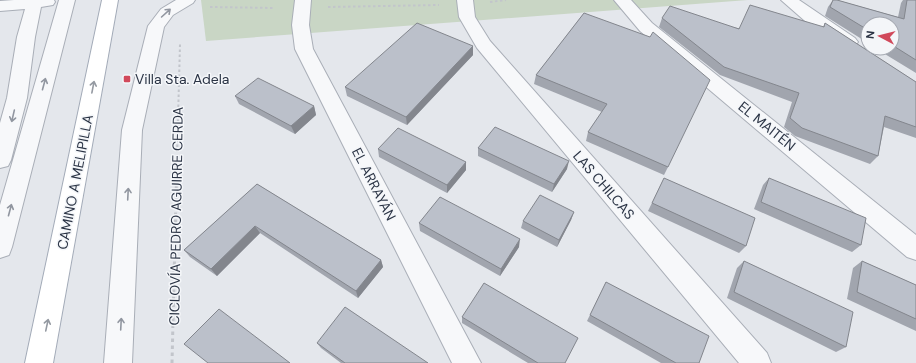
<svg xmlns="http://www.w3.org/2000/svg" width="916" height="363" font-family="'DM Sans',sans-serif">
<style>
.green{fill:#c9d6c5}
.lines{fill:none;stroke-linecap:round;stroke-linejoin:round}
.minor-casing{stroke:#a9aeb7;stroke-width:2}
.major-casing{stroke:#a3abb8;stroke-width:2}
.path-far1{stroke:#c2c5cb;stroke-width:2;stroke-dasharray:2.5 2.5;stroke-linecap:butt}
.path{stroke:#c2c5cb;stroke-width:3;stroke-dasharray:3.5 3.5;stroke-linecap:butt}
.minor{fill:#f7f8fa;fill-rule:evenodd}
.major{fill:#fff;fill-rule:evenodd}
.wall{fill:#a1a5ae}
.shaded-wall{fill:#83868d}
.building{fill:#bbc0ca;stroke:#83868d}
.oneway{stroke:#9196a0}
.oneway2{stroke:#959aa2}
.poi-dot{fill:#d1495b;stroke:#f4f6f9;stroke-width:1.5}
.labels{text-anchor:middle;stroke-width:3;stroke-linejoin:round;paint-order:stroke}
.poi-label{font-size:14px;fill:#2b3445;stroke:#f4f6f9;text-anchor:start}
.street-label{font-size:14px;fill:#2b3445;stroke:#f4f6f9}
</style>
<rect width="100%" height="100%" fill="#e4e7ec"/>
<path class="green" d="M201,0H748L206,41Z"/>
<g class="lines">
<defs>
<path id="minor" d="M14,0H54L55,2L53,5L41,7L35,37L27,98L11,160L8,166L0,168V123L7,98L17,37L25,9L0,11V1Z
M59,0H75L12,247L9,255L0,258V205Z
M176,0H195L193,3L173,15L164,27L142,130L132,363H104L122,130L148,26L161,9Z
M295,0H311L309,25L313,49L481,363H452L295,49L292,25Z
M457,0H473L475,17L490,41L767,353L771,363H739L477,48L459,17Z
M614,0H631L652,23L916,235V260L907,257L640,31Z
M781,0H799L855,38L858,42L855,46L849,47L843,46L805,21Z"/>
<path id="major" d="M102,0H118L53,363H25Z"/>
</defs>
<use href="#minor" class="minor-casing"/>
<use href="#major" class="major-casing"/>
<path class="path-far1" d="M490,2L506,0
M210,7L275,8
M328,7L439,5
M177,157L180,44"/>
<path class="path" d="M172,363L177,156"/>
<use href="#minor" class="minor"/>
<use href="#major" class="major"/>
</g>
<path class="wall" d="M833,0H837L898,17L901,3L903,0H916V73L875,48H892V24H868V43L825,16L828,7Z
M584,13L668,167L664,175L586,141L588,132L602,112L534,84L536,75Z
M662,18L738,28L823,27L825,23L916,82V138L884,127L878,156L870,164L795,136L784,127L792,102L720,75L659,27Z
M473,46V55L407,125L347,96L345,87Z
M235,96L314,106L316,115L295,134L239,104Z
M478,148L567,169L552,192L478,156Z
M378,149L466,162V170L447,193L379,157Z
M664,178L746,246L739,253L648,211Z
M769,178L861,245L852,252L754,209L763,185Z
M257,184L381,260L383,267L358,298L260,233L217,276L190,257L184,250Z
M574,212L571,220L557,247L521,228L523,221Z
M419,223L519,247L500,276L420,231Z
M744,261L846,347L836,352L727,298L737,268Z
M862,261L916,285V331L847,299L853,268Z
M606,282L699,363H661L587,321Z
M462,317L565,363H528L462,323Z
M317,343L428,363H341L321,348Z"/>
<path class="shaded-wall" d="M473,46V55L407,125L406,117Z
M314,106L316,115L295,134L291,126Z
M569,161L567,169L552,192L554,184Z
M466,162V170L447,193V185Z
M574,212L571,220L557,247L559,240Z
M255,226L260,233L217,276L211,269Z
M520,239L519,247L500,276L501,269Z
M381,260L383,267L358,298L356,291Z"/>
<path class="building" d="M833,0H837L904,19L907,0H916V60L892,45V24H868V30L830,7Z
M750,5L824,27L825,23L916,82V127L885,116L878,156L802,128L790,118L799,93L724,67L662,18L670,6L739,29Z
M584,13L650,37L653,32L710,80L668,167L588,132L607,104L536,75Z
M417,23L473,46L406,117L345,87Z
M258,78L314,106L291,126L235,96Z
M495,127L569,161L554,184L478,148Z
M398,128L466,162L447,185L378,149Z
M664,178L755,218L746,246L652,203Z
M769,178L866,218L861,245L761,202Z
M257,184L381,260L356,291L255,226L211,269L184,250Z
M540,195L574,212L559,240L523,221Z
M440,197L520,239L501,269L419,223Z
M744,261L853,312L846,347L734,292Z
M862,261L916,285V319L857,292Z
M606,282L709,336L699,363H676L590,315Z
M484,283L578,338L565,363H538L462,317Z
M345,307L428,363H345L317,343Z
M219,309L290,363H208L184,344Z"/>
<defs><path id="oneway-shaft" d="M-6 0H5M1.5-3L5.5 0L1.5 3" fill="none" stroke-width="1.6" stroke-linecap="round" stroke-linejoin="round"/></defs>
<g class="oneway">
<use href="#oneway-shaft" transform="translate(166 13) rotate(-42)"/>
<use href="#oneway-shaft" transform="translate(44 84) rotate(-75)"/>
<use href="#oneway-shaft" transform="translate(13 116) rotate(103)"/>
<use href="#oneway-shaft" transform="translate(128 194) rotate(-87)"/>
<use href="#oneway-shaft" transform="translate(10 210) rotate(-75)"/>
<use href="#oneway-shaft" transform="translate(121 324) rotate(-87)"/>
</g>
<g class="oneway2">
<use href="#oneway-shaft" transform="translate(93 87) rotate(-79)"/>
<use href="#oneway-shaft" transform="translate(47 325) rotate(-78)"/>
</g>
<rect class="poi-dot" x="123" y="75" width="8" height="8" rx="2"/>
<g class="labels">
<g class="poi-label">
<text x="135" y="84">Villa Sta. Adela</text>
</g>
<g class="street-label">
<text transform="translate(767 126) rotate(39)" y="5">EL MAITÉN</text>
<text transform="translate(75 182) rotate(-79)" y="5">CAMINO A MELIPILLA</text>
<text transform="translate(374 184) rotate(63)" y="5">EL ARRAYÁN</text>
<text transform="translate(604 185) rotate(49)" y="5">LAS CHILCAS</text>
<text transform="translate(176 216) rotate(-89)" y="5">CICLOVÍA PEDRO AGUIRRE CERDA</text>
</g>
</g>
<g transform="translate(880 36) rotate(277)"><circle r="19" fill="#f4f6f9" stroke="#a4a8b1"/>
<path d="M0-3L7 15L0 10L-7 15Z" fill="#d1495b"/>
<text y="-6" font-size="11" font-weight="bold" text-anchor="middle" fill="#2b3445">N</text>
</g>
</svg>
